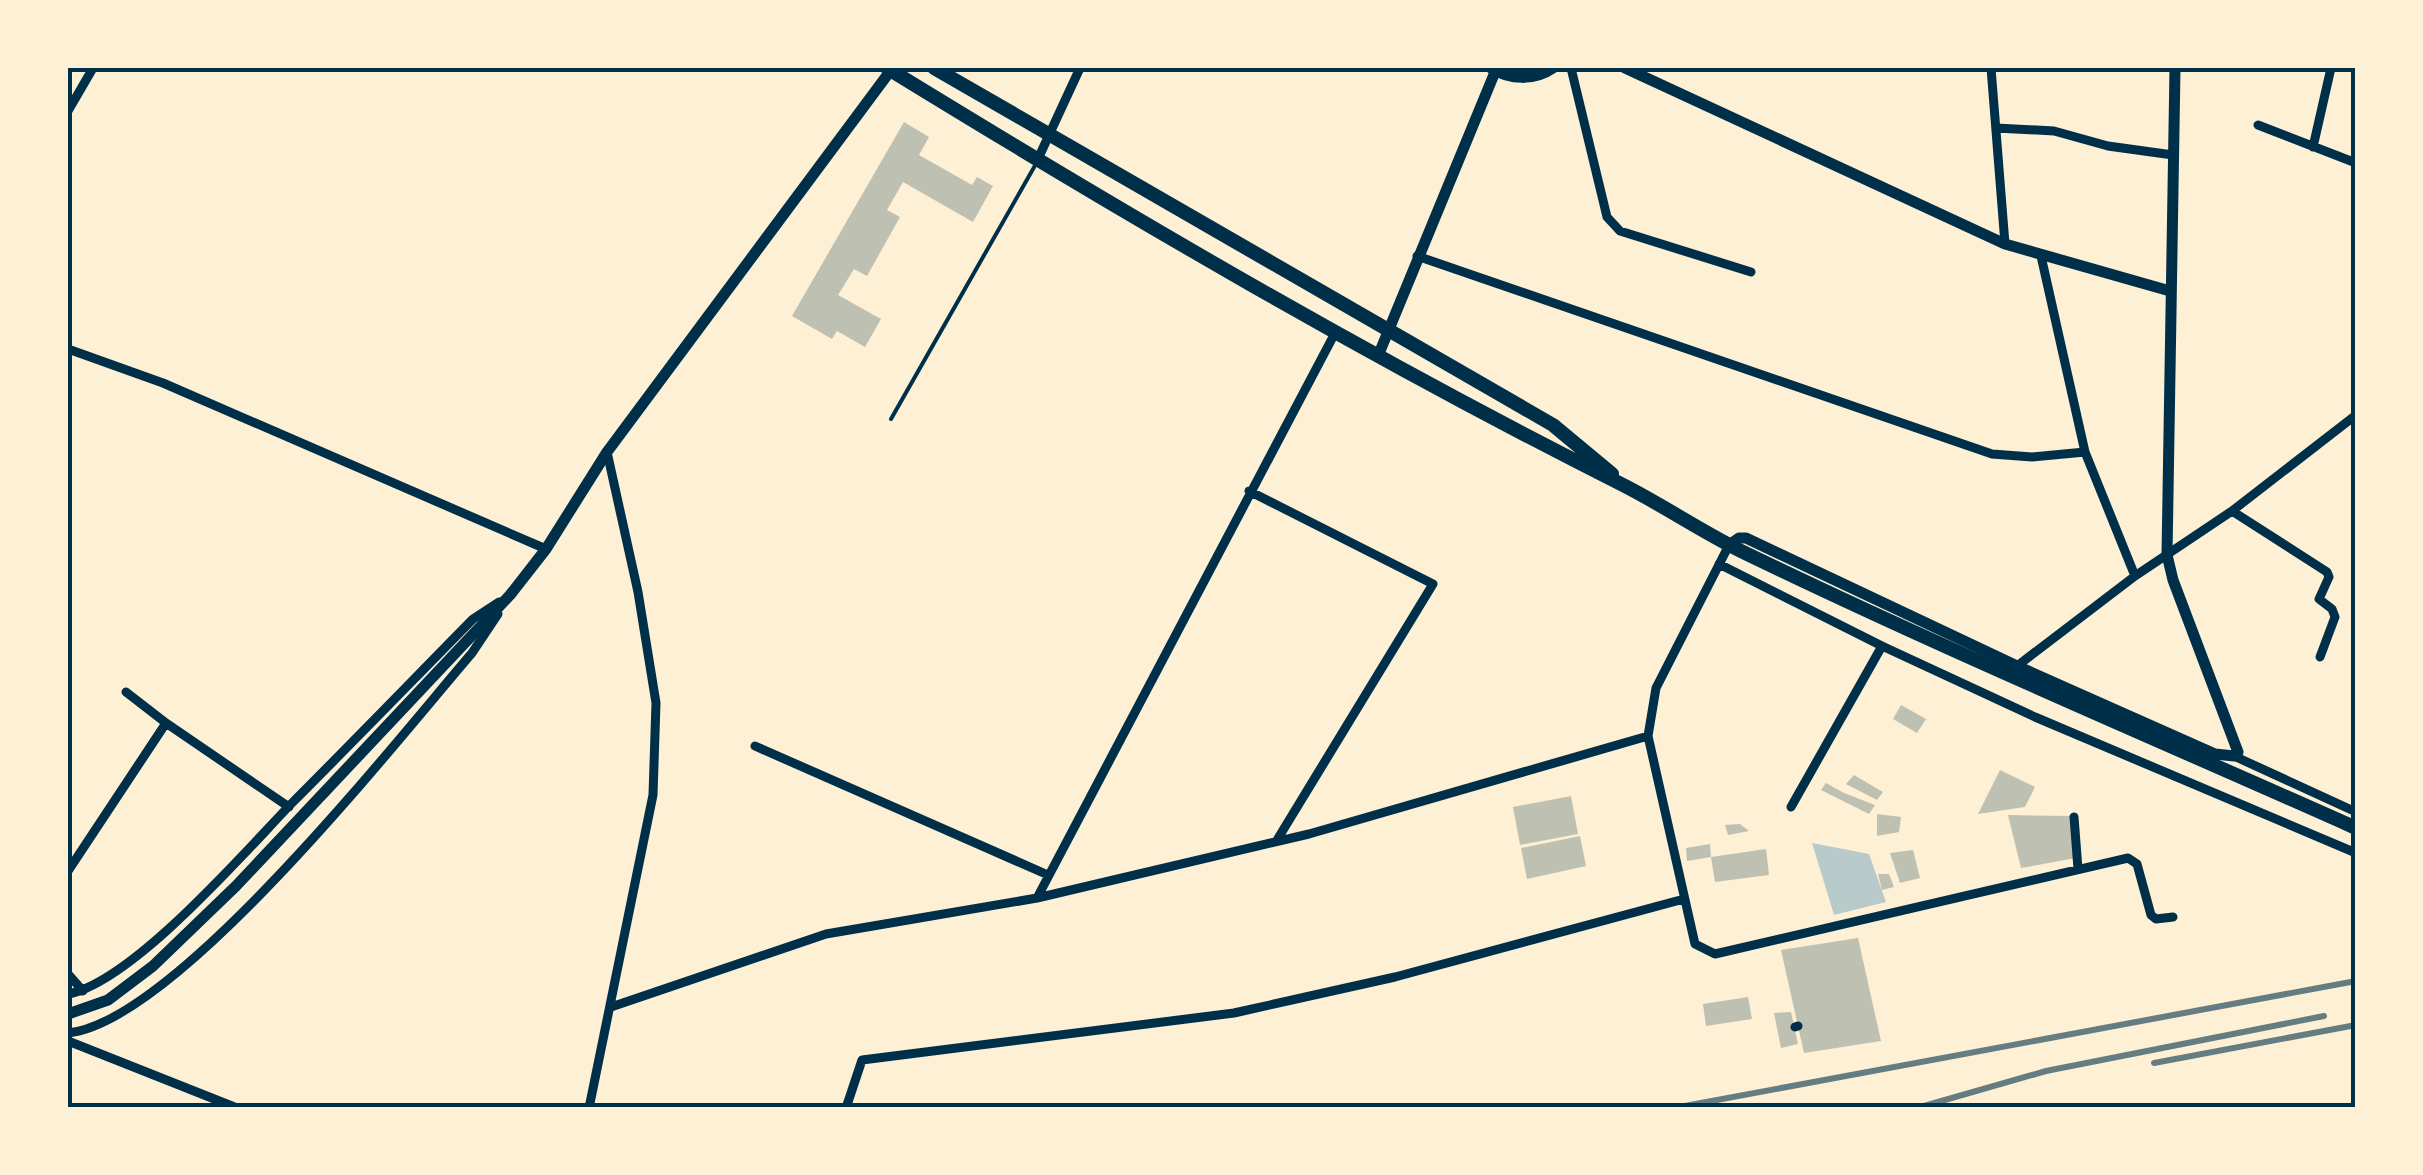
<svg xmlns="http://www.w3.org/2000/svg" width="2423" height="1175" font-family="'Fira Sans',sans-serif">
<style>
.green{fill:#b9caca}
.building{fill:#bec0b2}
.lines{fill:none;stroke-linecap:round;stroke-linejoin:round}
.service{stroke:#003049;stroke-width:4}
.minor{stroke:#003049;stroke-width:9}
.tertiary{stroke:#003049;stroke-width:11}
.primary{stroke:#003049;stroke-width:14}
.rail{stroke:#657d81;stroke-width:6}
.neatline{fill:none;stroke:#003049;stroke-width:4}
</style>
<rect width="100%" height="100%" fill="#fdf0d5"/>
<path class="green" d="M1812,843L1869,854L1886,902L1834,915Z"/>
<path class="building" d="M904,122L929,137L919,155L972,185L977,177L993,186L973,222L903,182L887,210L900,217L867,276L854,269L838,295L881,319L865,347L837,331L832,339L792,316Z
M1901,705L1926,719L1917,733L1893,719Z
M2000,770L2035,787L2025,807L1978,814Z
M1854,775L1883,792L1877,800L1846,784Z
M1826,783L1844,793L1875,805L1869,814L1821,790Z
M1571,796L1578,834L1520,845L1513,807Z
M1877,814L1901,817L1899,832L1877,836Z
M2008,815L2072,816L2076,858L2021,868Z
M1740,824L1749,831L1728,835L1725,825Z
M1580,836L1586,866L1527,879L1521,848Z
M1710,844L1711,857L1687,861L1686,848Z
M1766,849L1769,875L1715,882L1711,857Z
M1913,850L1920,878L1900,883L1890,853Z
M1878,874H1889L1894,887L1882,890Z
M1858,938L1881,1041L1804,1053L1781,950Z
M1748,997L1752,1019L1706,1026L1703,1004Z
M1791,1012L1798,1044L1781,1048L1774,1013Z"/>
<g class="lines">
<path class="service" d="M891,419L1037,162"/>
<path class="minor" d="M1571,68L1607,217L1620,231L1751,272
M1991,68L2005,244
M68,111L93,68
M2258,125L2356,163
M1996,128L2054,131L2108,146L2173,155
M2313,147L2331,68
M1037,161L1080,68
M1417,256L1992,454L2032,457L2085,452
M2041,256L2085,452L2135,576
M68,349L163,383L546,549
M1249,491L1433,584L1277,840
M2232,511L2327,572L2329,577L2319,599L2332,609L2335,617L2320,657
M1729,545L1656,688L1648,736L1695,944L1715,954L2128,858L2137,864L2151,915L2156,919L2173,917
M1719,564L1882,646L2035,717L2356,853
M2017,666L2135,576L2232,511L2356,415
M126,692L166,723
M755,746L1048,875
M2234,756L2356,812
M1791,807L1882,646
M2074,817L2078,869
M68,871L166,723L289,807
M1037,898L1335,333
M68,974L83,991
M68,994C132,982 243,854 291,804C352,743 412,681 473,619L499,602
M611,1007L826,934L1037,898L1309,834L1648,736
M1795,1027L1798,1026
M68,1033C176,1022 397,740 472,653L498,614
M68,1041L237,1108
M589,1108L653,795L656,703L638,592L607,452
M846,1108L862,1060L1234,1013L1395,977L1684,899"/>
<path class="tertiary" d="M1491,68C1510,80 1534,81 1553,68
M1625,68L2005,244L2170,291
M1378,356L1495,72
M1729,545L1739,538H1746L2017,666L2215,754L2234,756L2238,752L2173,580L2167,555L2175,68
M68,1014L108,1000L153,966L236,886L510,595L546,549L607,452L891,70"/>
<path class="primary" d="M887,68C1128,216 1372,359 1625,486C1664,506 1701,531 1741,551C1943,649 2150,736 2356,828
M934,68L1553,425L1612,474"/>
<path class="rail" d="M2154,1063L2356,1025
M1674,1108L2356,981
M1917,1108L2046,1071L2324,1016"/>
</g>
<rect width="2423" height="1175" fill="none" stroke="#fdf0d5" stroke-width="140"/>
<rect x="70" y="70" width="2283" height="1035" class="neatline"/>
</svg>
